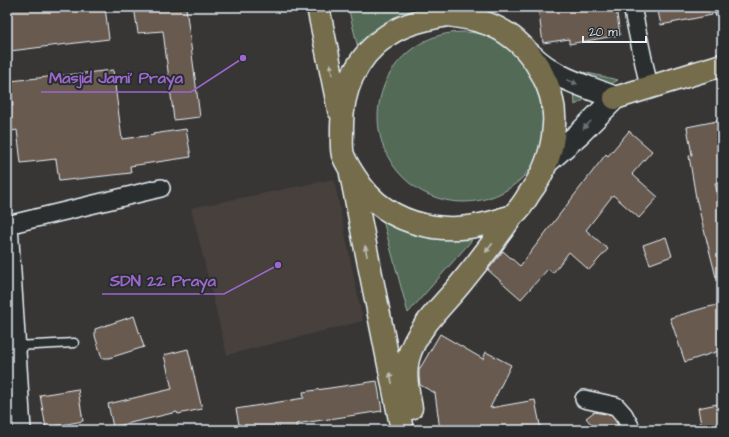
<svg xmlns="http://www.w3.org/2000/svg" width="729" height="437" font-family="'Architects Daughter',sans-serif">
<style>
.built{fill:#46413d}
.green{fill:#536a56;stroke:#9eaea7}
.building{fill:#695a50;stroke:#e8f1f8}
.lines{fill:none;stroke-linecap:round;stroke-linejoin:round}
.service-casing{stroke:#e8f1f8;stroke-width:11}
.minor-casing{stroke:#e8f1f8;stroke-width:20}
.secondary-casing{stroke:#e8f1f8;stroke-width:25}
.primary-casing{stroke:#e8f1f8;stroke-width:25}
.trunk-casing{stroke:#e8f1f8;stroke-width:25}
.service{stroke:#2a2d2e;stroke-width:8}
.minor{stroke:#2a2d2e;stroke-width:17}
.secondary{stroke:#2a2d2e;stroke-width:22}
.primary{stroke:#746c4b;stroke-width:22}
.trunk{stroke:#746c4b;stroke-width:22}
.oneway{fill:#babcb3}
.oneway2{fill:#6c7275}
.leader{fill:none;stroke:#9c67d0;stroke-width:1.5}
.callout-dot{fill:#9c67d0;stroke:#2a2d2e;stroke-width:1.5}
.callout-label{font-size:16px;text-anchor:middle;font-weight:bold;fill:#9c67d0;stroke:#2a2d2e;stroke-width:4;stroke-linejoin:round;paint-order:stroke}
</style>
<rect width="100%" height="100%" fill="#373635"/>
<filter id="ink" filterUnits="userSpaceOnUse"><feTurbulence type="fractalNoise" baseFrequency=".025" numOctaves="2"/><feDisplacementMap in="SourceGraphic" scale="8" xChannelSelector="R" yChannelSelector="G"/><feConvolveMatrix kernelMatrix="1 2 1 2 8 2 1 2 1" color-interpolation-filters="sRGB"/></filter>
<g filter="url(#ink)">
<path class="built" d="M334,179L363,321L227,355L191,208Z"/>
<path class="green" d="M348,7H418L422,9L392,28L360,56Z
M378 117a85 85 0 1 1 170 0a85 85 0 1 1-170 0Z
M561,67L618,80L575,105L574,89Z
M381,213L409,231L435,239L472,240L408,313Z"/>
<path class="building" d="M7,7H105L109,39L10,51L7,29Z
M134,7H186L200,117L174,120L163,31L138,33Z
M538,7H616L620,35L569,44V39L543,43Z
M657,7H712V15L661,25Z
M113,70L122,139L154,135L153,134L186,129L191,157L130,166L131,173L59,181L56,159L21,163L17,130L12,131L9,107L13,106L10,81Z
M722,120V182L715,183L722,211V276L716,277L696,198L689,156L692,155L687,127Z
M629,131L652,151L632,174L658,197L639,218L613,195L586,230L608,249L589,270L569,252L553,273L548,269L521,299L488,270L503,251L520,266L606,154L608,156Z
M666,237L672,256L650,264L643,245Z
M722,304V350L685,362L670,318L704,308Z
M134,316L144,347L109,358H102L95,336V329Z
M440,334L483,359L486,352L511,365L490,408L535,400L541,430H440L435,393L420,385L419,377V370Z
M188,349L202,409L178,414L177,412L113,427L108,404L172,389L164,355Z
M377,381L382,411L296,424L297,430H240L236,409L304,398L303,392Z
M78,389L83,421L46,428L40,395Z
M722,403V430H702L698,408Z
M594,412L611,415L618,425L612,430H596L586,418Z"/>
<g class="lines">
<defs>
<path id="service" d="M16,346L74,343"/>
<path id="minor" d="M632,7L649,87
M722,7V8
M7,225L161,188
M9,225L22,430
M584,399L616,406L624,415L632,430"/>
<path id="secondary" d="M530,54C557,80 582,84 615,98L580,133L547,162"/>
<path id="primary" d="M615,98L722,65"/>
<path id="trunk" d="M318,7L339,110
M448,15C468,18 488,21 506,33C534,51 557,91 554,125C553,150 544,174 529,194C525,201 519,210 513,215C510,218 504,218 500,220C477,227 458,230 434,227C406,223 379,210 362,187C355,177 347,166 343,155C341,148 342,138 342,131C341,92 355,57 388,35C405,23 427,19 448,15Z
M351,174L402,430
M411,408C408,392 404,375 408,359C416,328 443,306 462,282C480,260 496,239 512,216"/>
</defs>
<use href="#service" class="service-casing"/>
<use href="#minor" class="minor-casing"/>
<use href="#secondary" class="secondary-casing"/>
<use href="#primary" class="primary-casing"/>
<use href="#trunk" class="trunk-casing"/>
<use href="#service" class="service"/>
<use href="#minor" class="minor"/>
<use href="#secondary" class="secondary"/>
<use href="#primary" class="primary"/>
<use href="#trunk" class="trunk"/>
</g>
<defs><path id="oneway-solid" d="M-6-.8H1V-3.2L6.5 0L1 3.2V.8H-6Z"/></defs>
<g class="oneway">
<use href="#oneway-solid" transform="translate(331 69) rotate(-101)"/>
<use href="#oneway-solid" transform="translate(489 248) rotate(128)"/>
<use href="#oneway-solid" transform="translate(366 251) rotate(-101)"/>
<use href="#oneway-solid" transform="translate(391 378) rotate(-102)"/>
</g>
<g class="oneway2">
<use href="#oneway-solid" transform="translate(572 82) rotate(21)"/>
<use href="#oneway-solid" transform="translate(587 125) rotate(134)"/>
</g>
</g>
<path class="leader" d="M243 58L191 92H41M278 265L224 294H102"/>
<g class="callout-dot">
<circle cx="243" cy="58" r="4"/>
<circle cx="278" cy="265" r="4"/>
</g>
<g class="callout-label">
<text x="116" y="83">Masjid Jami' Praya</text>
<text x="163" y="286">SDN 22 Praya</text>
</g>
<rect width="729" height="437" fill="none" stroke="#2a2d2e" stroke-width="24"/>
<rect x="12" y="12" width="705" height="413" fill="none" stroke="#e8f1f8" stroke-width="1.5" filter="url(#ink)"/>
<path d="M583 36v6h63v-6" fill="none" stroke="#e8f1f8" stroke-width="2"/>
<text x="589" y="36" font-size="12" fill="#e8f1f8" stroke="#2a2d2e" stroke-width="3" paint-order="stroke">20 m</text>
</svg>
